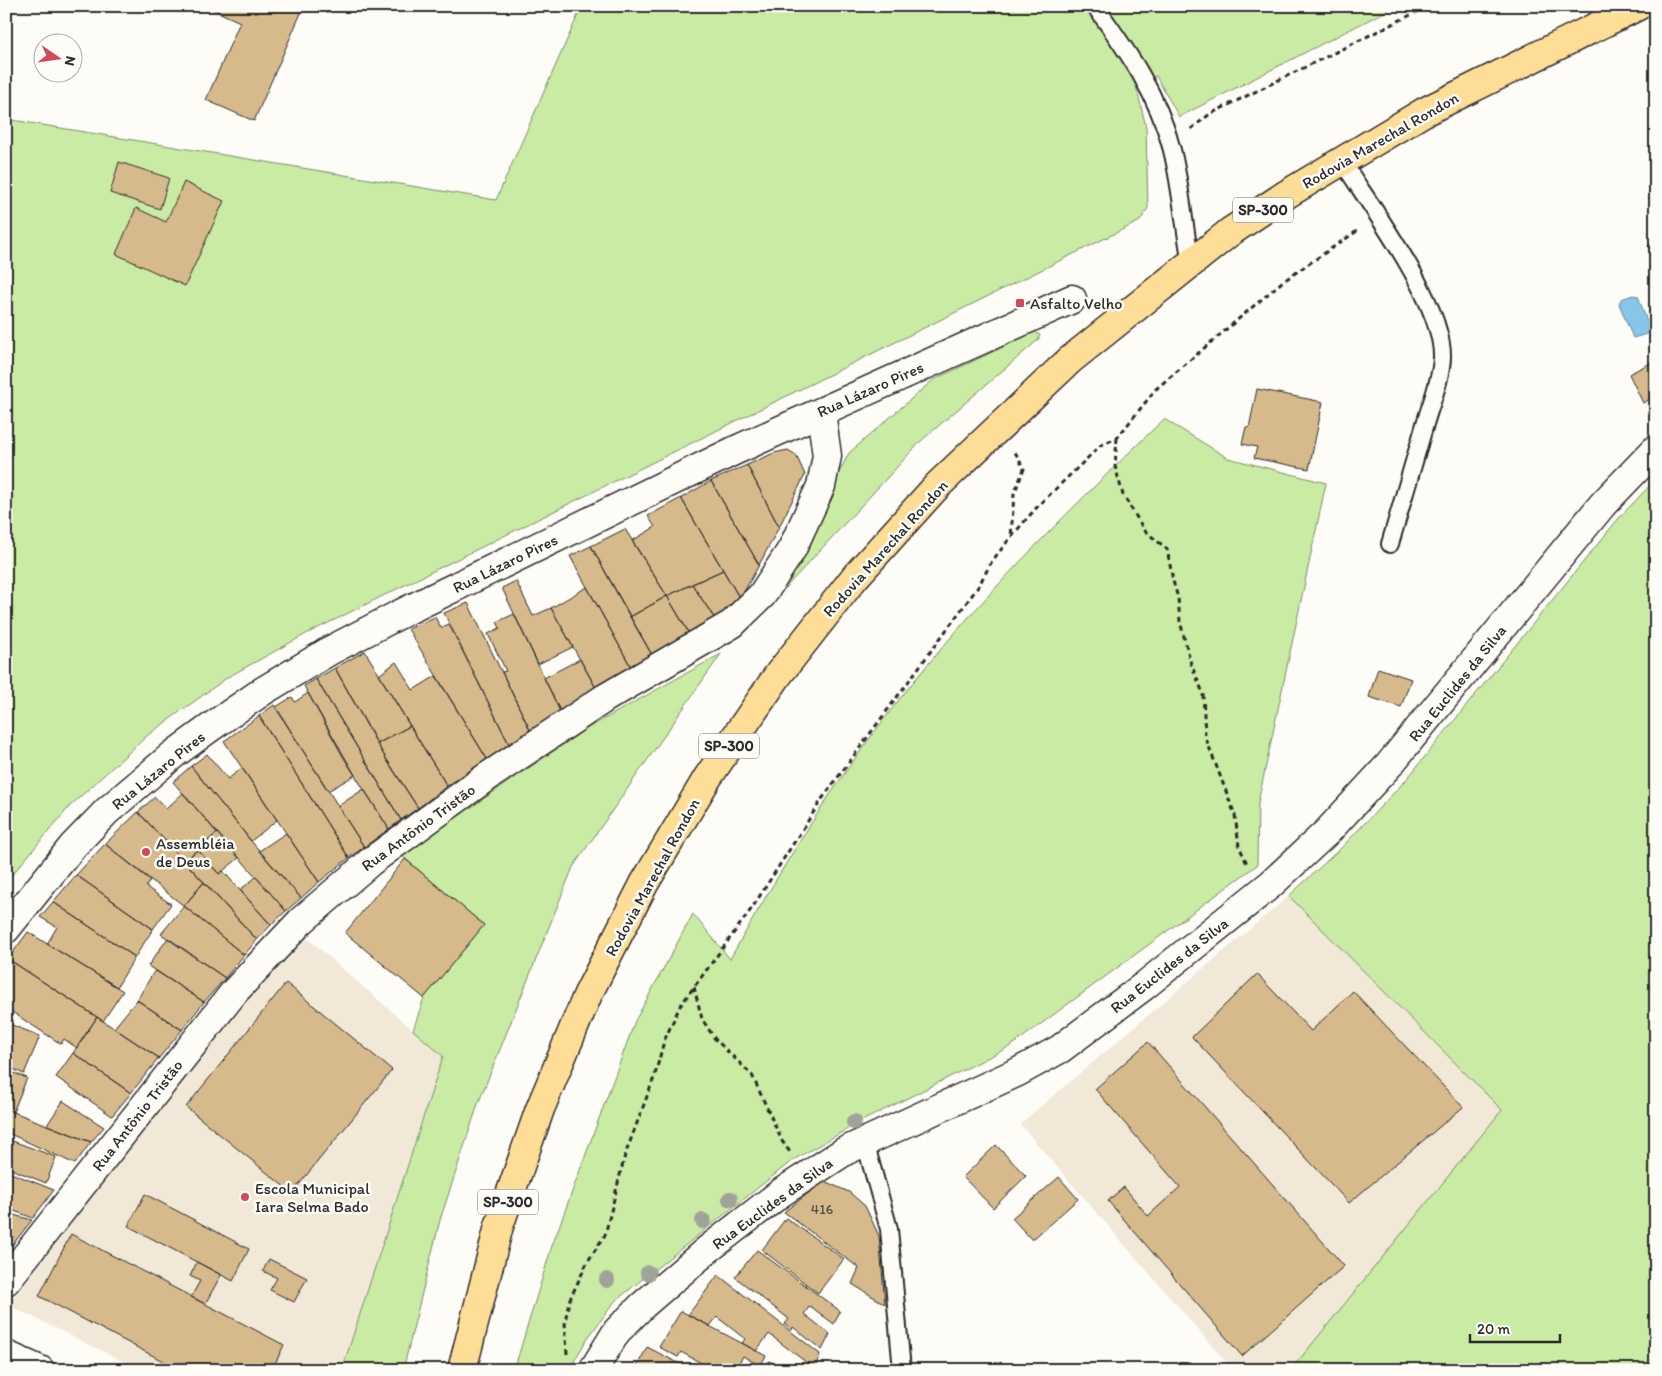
<svg xmlns="http://www.w3.org/2000/svg" width="1662" height="1376" font-family="Itim,sans-serif">
<style>
.built{fill:#f1e8d7}
.green{fill:#caeba4;stroke:#7a8b68}
.water{fill:#87c6e8;stroke:#62889c}
.building{fill:#d6ba8b;stroke:#2b2b2b}
.lines{fill:none;stroke-linecap:round;stroke-linejoin:round}
.service-casing{stroke:#2b2b2b;stroke-width:20}
.minor-casing{stroke:#2b2b2b;stroke-width:31}
.primary-casing{stroke:#2b2b2b;stroke-width:31}
.path{stroke:#2b2b2b;stroke-width:3;stroke-dasharray:5 4;stroke-linecap:butt}
.service{stroke:#fdfcf7;stroke-width:16}
.minor{stroke:#fdfcf7;stroke-width:28}
.primary{stroke:#fedd96;stroke-width:28}
.tree{fill:#a0a397}
.poi-dot{fill:#d1495b;stroke:#fdfcf7;stroke-width:2}
.labels{text-anchor:middle;stroke-width:5;stroke-linejoin:round;paint-order:stroke}
.number-label{font-size:14px;fill:#564f43}
.shield{fill:#fdfcf7;stroke:#6a6a68;stroke-width:1}
.shield-label{font-size:15px;font-weight:bold;fill:#2b2b2b}
.street-label{font-size:16px;fill:#2b2b2b;stroke:#fdfcf7}
.poi-label{font-size:16px;fill:#2b2b2b;stroke:#fdfcf7;text-anchor:start}
</style>
<rect width="100%" height="100%" fill="#fdfcf7"/>
<filter id="ink" filterUnits="userSpaceOnUse"><feTurbulence type="fractalNoise" baseFrequency=".02" numOctaves="2"/><feDisplacementMap in="SourceGraphic" scale="10" xChannelSelector="R" yChannelSelector="G"/><feConvolveMatrix kernelMatrix="1 2 1 2 8 2 1 2 1" color-interpolation-filters="sRGB"/></filter>
<g filter="url(#ink)">
<path class="built" d="M1289,896L1502,1110L1291,1370H1233L1020,1124Z
M307,938L443,1056L342,1370H141L8,1305L176,1089L272,971Z"/>
<path class="green" d="M582,6H1396L1179,117L1156,76L1136,86L1146,127L1148,208L1140,221L306,634L228,677L148,735L70,806L6,882V119L496,200Z
M1035,332L1040,335L1038,340L921,441L763,612L776,595L849,453L933,380Z
M1164,419L1228,458L1326,483L1258,803L1257,865L1011,1046L858,1123L793,1160L615,1301L587,1339L569,1370H514L552,1246L635,1021L693,914L730,959C772,885 816,811 867,742C954,623 1059,520 1164,419Z
M1656,479V1370H1291L1502,1110L1289,896L1343,846L1406,780L1619,518Z
M721,654L573,867L478,1104L440,1220L403,1370H342L443,1056L413,1030L424,998L484,925L401,855L586,729Z"/>
<path class="water" d="M1633,295L1638,296L1650,330L1647,334L1633,338L1619,304L1621,299Z"/>
<path class="building" d="M205,6H304L254,121L206,100L240,22Z
M119,162L169,178L160,209L110,193Z
M184,182L224,201L185,286L116,254L136,208L166,222Z
M1656,241V258L1648,246Z
M1656,360V396L1643,403L1629,374Z
M1257,389L1323,402L1309,469L1254,458L1257,447L1242,444L1246,427L1249,428Z
M788,450L796,455L805,475L779,527L747,465L774,453Z
M747,465L779,527L759,565L711,481Z
M711,481L759,565L740,599L681,498Z
M681,498L723,570L667,596L632,541L655,527L648,516Z
M625,529L667,596L630,617L591,546Z
M591,546L652,655L631,667L570,556Z
M723,570L740,599L715,619L692,584Z
M516,581L533,616L551,608L573,647L538,664L502,588Z
M692,584L715,619L689,633L667,596Z
M587,587L631,667L596,688L551,608Z
M667,596L689,633L652,655L630,617Z
M468,603L530,730L509,744L444,613Z
M514,614L560,711L530,730L502,672L506,671L488,634L500,628L497,622Z
M435,617L441,628L449,624L509,744L487,759L408,629Z
M365,651L410,726L377,744L335,668Z
M580,659L596,688L560,711L544,678Z
M396,662L413,690L436,676L487,759L447,786L379,675Z
M335,668L386,759L418,808L401,820L316,679Z
M1378,668L1411,679L1401,707L1369,697Z
M316,679L401,820L389,829L344,758L304,686Z
M308,693L355,775L328,791L276,707L292,697L295,702Z
M274,705L364,847L349,858L259,716Z
M259,716L349,858L319,882L224,741Z
M410,726L447,786L418,808L377,744Z
M207,754L228,779L242,768L277,820L251,841L191,766Z
M191,766L251,841L301,898L286,911L173,782Z
M364,789L389,829L364,847L338,806Z
M183,793L217,833L184,861L138,812L155,797L166,809Z
M138,812L204,882L184,906L105,844Z
M217,833L239,858L219,874L198,850Z
M286,833L319,882L301,898L259,851Z
M105,844L150,880L146,887L171,904L153,929L76,875Z
M198,850L219,874L223,871L271,925L257,940L184,861Z
M405,859L484,925L424,998L345,933Z
M76,875L153,929L135,957L53,902Z
M256,877L286,911L271,925L240,890Z
M204,882L257,940L244,955L184,906Z
M53,902L135,957L117,987L47,944L57,927L40,917Z
M184,906L244,955L225,978L161,934Z
M28,932L123,991L103,1021L8,959Z
M168,938L225,978L204,1002L148,966Z
M8,959L97,1017L77,1048L64,1039L61,1044L6,1008V962Z
M155,970L204,1002L182,1030L137,1000Z
M1257,974L1311,1031L1353,991L1463,1107L1349,1203L1192,1037Z
M286,983L392,1070L292,1193L186,1107Z
M137,1000L182,1030L159,1058L114,1028Z
M97,1017L159,1058L131,1093L73,1053Z
M7,1023L40,1036L24,1074L6,1066Z
M1148,1042L1344,1266L1242,1356L1108,1201L1124,1187L1148,1216L1180,1187L1095,1089Z
M73,1053L131,1093L112,1116L56,1077Z
M6,1070L27,1078L13,1112L6,1109Z
M63,1101L104,1127L91,1142L47,1125Z
M6,1109L47,1125L91,1142L75,1164L6,1132Z
M10,1140L56,1157L46,1183L6,1167V1151Z
M996,1145L1026,1176L993,1208L963,1177Z
M6,1171L54,1190L33,1218L6,1208Z
M1059,1177L1078,1199L1032,1240L1012,1218Z
M824,1181L849,1192L865,1206L879,1236L885,1304L852,1284L859,1268L784,1212Z
M145,1194L249,1249L233,1281L128,1226Z
M6,1213L32,1220L6,1253Z
M786,1218L844,1259L818,1293L762,1250Z
M71,1234L284,1345L272,1370H180L39,1296Z
M757,1250L840,1311L834,1324L810,1306L804,1314L830,1334L822,1350L793,1327L792,1330L785,1324L789,1319L735,1277Z
M269,1259L307,1278L294,1302L270,1290L277,1278L263,1271Z
M197,1262L221,1275L205,1304L191,1297L200,1281L190,1276Z
M718,1275L820,1354L815,1369L769,1334L756,1351L742,1343L745,1339L717,1317L710,1326L688,1315Z
M681,1311L766,1356L760,1366L743,1356L735,1370H714L681,1352L678,1357L659,1347Z
M647,1347L692,1370H635Z
M769,1361L788,1370H765Z"/>
<g class="lines">
<defs>
<path id="service" d="M1095,6C1128,52 1158,94 1172,150C1181,186 1184,226 1191,263
M1342,161C1371,207 1444,304 1442,358C1441,380 1431,403 1425,424C1413,464 1402,504 1390,544
M865,1142L889,1229L902,1370"/>
<path id="minor" d="M6,929L73,846L107,811L174,754L211,727L263,691L331,650L402,613L736,450L1072,299
M6,1281L235,991L301,921L370,862L484,779L605,698L732,624L762,595L792,549L821,486L827,456L821,412
M6,1355L40,1370
M593,1370L617,1331L643,1305L707,1250L782,1192L845,1151L1018,1072L1060,1049L1144,986L1271,884L1328,831L1389,765L1603,504L1656,449"/>
<path id="primary" d="M462,1370L499,1226L540,1109L588,994L644,884L708,777L778,675L855,577L938,485L1070,360L1230,232L1287,194L1424,112L1638,6"/>
</defs>
<use href="#service" class="service-casing"/>
<use href="#minor" class="minor-casing"/>
<use href="#primary" class="primary-casing"/>
<path class="path" d="M1191,129L1210,114L1429,6
M1117,438L1115,466L1123,495L1145,531L1167,549L1173,581L1178,598L1180,621L1191,664L1203,693L1205,736L1235,815L1239,846L1248,866
M1015,452L1024,469L1014,494L1011,537L1038,506L1101,445L1117,438L1156,389L1282,282L1360,229
M694,987L702,1019L715,1039L752,1075L782,1141L790,1152
M567,1354L565,1322L569,1301L588,1261L605,1235L625,1155L655,1075L664,1041L680,1006L752,908L822,799L978,587L992,561L1011,537"/>
<use href="#service" class="service"/>
<use href="#minor" class="minor"/>
<use href="#primary" class="primary"/>
</g>
<g class="tree">
<circle cx="854" cy="1122" r="8"/>
<circle cx="730" cy="1199" r="8"/>
<circle cx="703" cy="1221" r="8"/>
<circle cx="648" cy="1273" r="8"/>
<circle cx="607" cy="1280" r="8"/>
</g>
</g>
<g class="poi-dot">
<rect x="1015" y="298" width="10" height="10" rx="2.5"/>
<circle cx="146" cy="852" r="5"/>
<circle cx="245" cy="1197" r="5"/>
</g>
<g class="labels">
<g class="number-label">
<text x="822" y="1214">416</text>
</g>
<g class="shield">
<rect x="1233" y="197.5" width="60" height="25" rx="4"/>
<rect x="699" y="733.5" width="60" height="25" rx="4"/>
<rect x="478" y="1189.5" width="60" height="25" rx="4"/>
</g>
<g class="shield-label">
<text x="1263" y="215">SP-300</text>
<text x="729" y="751">SP-300</text>
<text x="508" y="1207">SP-300</text>
</g>
<g class="street-label">
<text transform="translate(1380 140) rotate(-30)" y="6">Rodovia Marechal Rondon</text>
<text transform="translate(870 389) rotate(-24)" y="6">Rua Lázaro Pires</text>
<text transform="translate(885 548) rotate(-48)" y="6">Rodovia Marechal Rondon</text>
<text transform="translate(505 563) rotate(-26)" y="6">Rua Lázaro Pires</text>
<text transform="translate(1457 683) rotate(-51)" y="6">Rua Euclides da Silva</text>
<text transform="translate(158 770) rotate(-39)" y="6">Rua Lázaro Pires</text>
<text transform="translate(418 827) rotate(-36)" y="6">Rua Antônio Tristão</text>
<text transform="translate(652 877) rotate(-61)" y="6">Rodovia Marechal Rondon</text>
<text transform="translate(1169 965) rotate(-38)" y="6">Rua Euclides da Silva</text>
<text transform="translate(137 1115) rotate(-52)" y="6">Rua Antônio Tristão</text>
<text transform="translate(772 1203) rotate(-36)" y="6">Rua Euclides da Silva</text>
</g>
<g class="poi-label">
<text x="1030" y="309">Asfalto Velho</text>
<text x="156" y="849">Assembléia<tspan x="156" dy="18">de Deus</tspan></text>
<text x="255" y="1194">Escola Municipal<tspan x="255" dy="18">Iara Selma Bado</tspan></text>
</g>
</g>
<rect width="1662" height="1376" fill="none" stroke="#fdfcf7" stroke-width="25"/>
<rect x="12" y="12" width="1637" height="1351" fill="none" stroke="#2b2b2b" stroke-width="2" filter="url(#ink)"/>
<g transform="translate(58 58) rotate(103)"><circle r="24" fill="#fdfcf7" stroke="#a9a8a5"/>
<path d="M0-4L9 19L0 12L-9 19Z" fill="#d1495b"/>
<text y="-8" font-size="14" font-weight="bold" text-anchor="middle" fill="#2b2b2b">N</text>
</g>
<path d="M1470 1334v8h90v-8" fill="none" stroke="#2b2b2b" stroke-width="2.5"/>
<text x="1477" y="1334" font-size="15" fill="#2b2b2b" stroke="#fdfcf7" stroke-width="4" paint-order="stroke">20 m</text>
</svg>
